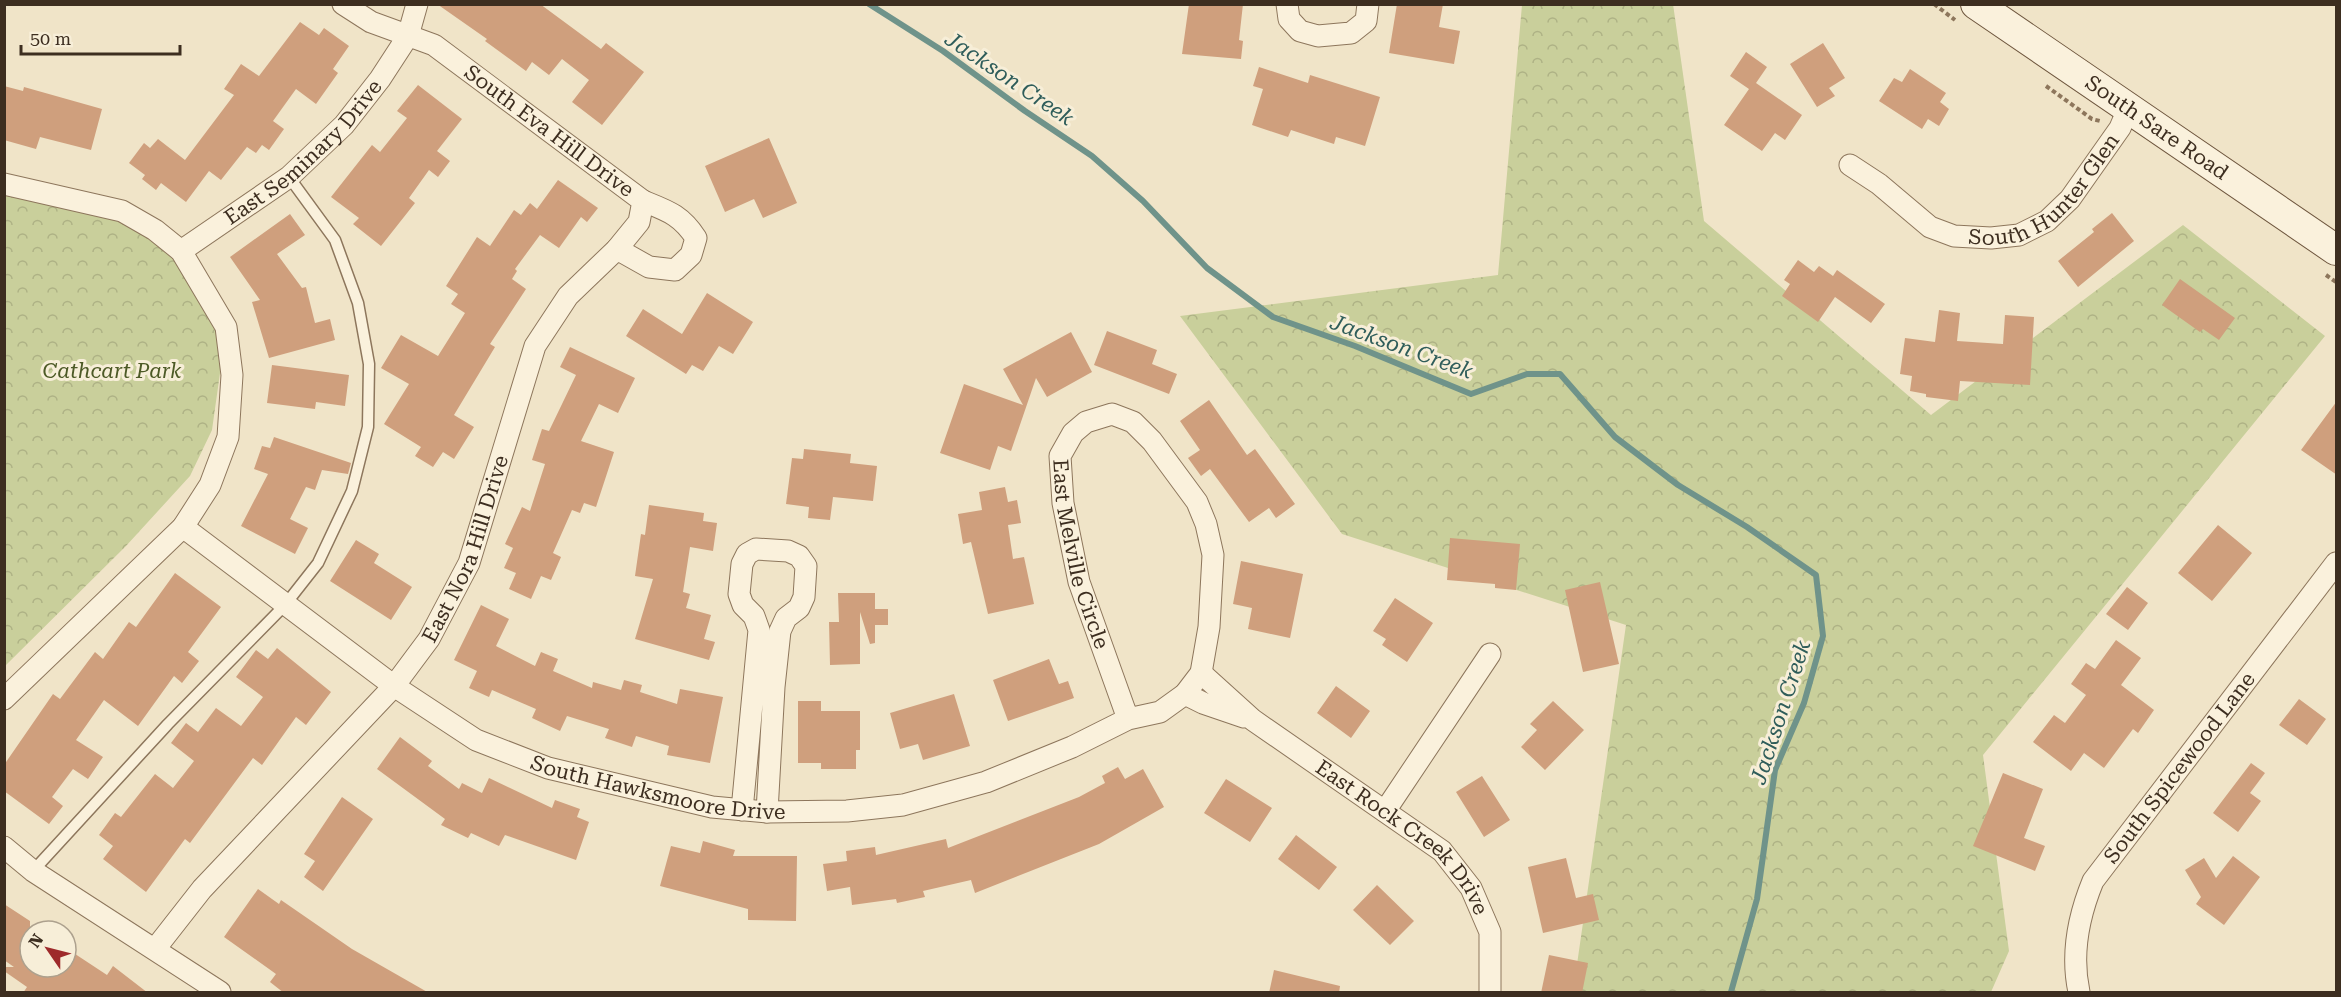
<svg xmlns="http://www.w3.org/2000/svg" width="2341" height="997" font-family="'Roboto Serif',serif">
<style>
.forest{fill:url(#forest-crowns)}
.lines{fill:none;stroke-linecap:round;stroke-linejoin:round}
.stream{stroke:#6f938a;stroke-width:6}
.building{fill:#cf9f7d}
.lane-casing{stroke:#8d765c;stroke-width:13}
.street-casing{stroke:#8d765c;stroke-width:23}
.secondary-casing{stroke:#6f573f;stroke-width:32}
.path{stroke:#8d765c;stroke-width:4;stroke-dasharray:4.5 3;stroke-linecap:butt}
.lane{stroke:#faf1dc;stroke-width:10}
.street{stroke:#faf1dc;stroke-width:21}
.secondary{stroke:#faf1dc;stroke-width:30}
.labels{text-anchor:middle;stroke-width:6;stroke-linejoin:round;paint-order:stroke}
.street-label{font-size:21px;fill:#3d2e20;stroke:#f7eed8}
.park-label{font-size:21px;font-style:italic;fill:#4d5a26;stroke:#f7eed8}
.water-label{font-size:22px;font-style:italic;fill:#2f5d5a;stroke:#f7eed8}
</style>
<defs>
<pattern id="forest-crowns" width="20" height="18" patternUnits="userSpaceOnUse" patternTransform="scale(1.5)"><rect width="20" height="18" fill="#c9cf9b"/><path d="M2 6a3 3 0 1 1 6 0M12 15a3 3 0 1 1 6 0" fill="none" stroke="#aeb285"/></pattern>
</defs>
<rect width="100%" height="100%" fill="#f0e4c8"/>
<path class="forest" d="M1673,4L1704,221L1931,415L2183,225L2325,336L1983,755L2009,951L1991,992H1573L1626,625L1342,534L1180,316L1498,275L1522,5Z
M5,187L122,215L175,255L206,305L217,336L221,366L212,430L190,476L126,546L5,666Z"/>
<g class="lines">
<path class="stream" d="M869,4L943,51L1025,111L1092,156L1143,201L1207,268L1273,317L1355,346L1471,394L1527,374H1560L1615,437L1678,485L1747,527L1816,575L1823,636L1804,703L1775,770L1757,899L1731,992"/>
</g>
<path class="building" d="M437,4H540L601,49L606,43L644,72L602,125L572,102L589,80L562,59L549,75L532,62L526,71L485,41L487,39Z
M1189,4H1243L1239,40L1243,41L1241,59L1182,54Z
M1397,4H1443L1439,27L1460,31L1454,64L1389,53Z
M300,22L319,35L324,28L349,46L333,69L338,73L316,104L296,89L273,121L284,129L269,150L262,145L256,153L247,147L221,180L209,171L186,202L161,183L156,190L142,179L145,175L129,163L144,143L150,148L158,139L185,160L234,95L224,89L241,64L259,76Z
M1823,43L1845,78L1829,88L1835,96L1817,107L1790,64Z
M1746,52L1767,67L1756,83L1802,115L1785,140L1775,133L1762,151L1724,125L1749,89L1730,76Z
M1259,67L1308,83L1310,75L1380,97L1365,146L1336,137L1334,144L1291,130L1288,137L1252,125L1263,89L1253,86Z
M1910,69L1946,93L1940,102L1949,109L1939,126L1928,119L1922,129L1879,101L1894,78L1902,82Z
M418,85L462,119L437,151L450,161L438,177L429,170L409,198L415,203L381,246L353,224L359,218L331,197L372,145L380,152L407,118L397,111Z
M4,86L23,91L24,87L102,109L91,150L40,137L36,149L4,140Z
M769,138L797,203L763,218L754,199L725,212L705,166Z
M558,180L598,208L587,222L581,217L559,248L540,235L515,269L517,271L512,279L526,289L490,344L495,347L454,415L474,427L454,459L443,452L433,467L415,456L421,447L384,424L409,384L381,368L401,335L438,356L465,313L451,304L458,294L446,286L477,237L490,246L514,210L521,215L530,203L537,209Z
M2112,213L2134,241L2078,287L2058,261L2094,232L2092,229Z
M290,214L305,235L277,254L302,288L306,287L315,323L330,319L335,340L269,358L252,302L260,300L230,257Z
M1798,260L1814,272L1819,266L1833,276L1837,270L1885,304L1871,323L1835,297L1818,322L1782,296L1790,284L1784,280Z
M2180,279L2235,318L2219,340L2203,329L2200,332L2162,305Z
M707,293L753,322L733,354L719,346L703,371L692,365L686,374L626,336L643,309L682,334Z
M1939,310L1960,313L1957,341L2003,344L2005,315L2034,317L2030,385L1960,381L1958,401L1926,397V394L1910,391L1912,376L1900,374L1905,338L1935,342Z
M1107,331L1157,350L1152,364L1177,374L1169,394L1094,365Z
M1071,332L1092,372L1047,397L1036,378L1011,451L998,446L990,470L940,453L964,384L1023,405L1003,369Z
M570,347L635,378L618,413L599,404L581,441L614,452L596,507L584,503L580,513L572,510L553,553L561,557L551,580L541,576L531,599L509,589L516,573L504,568L513,548L505,544L522,507L530,511L545,464L532,460L542,429L549,431L576,375L560,367Z
M272,365L349,375L345,406L316,402L315,409L267,403Z
M1209,400L1247,455L1255,449L1295,504L1276,518L1269,508L1249,522L1210,469L1201,476L1188,458L1200,450L1180,421Z
M2337,401V475L2301,450Z
M274,437L351,463L348,474L322,470L315,490L306,487L290,519L308,528L295,554L241,526L268,474L254,469L262,446L270,448Z
M804,449L851,454L850,463L877,466L873,501L833,497L830,520L808,518L809,507L786,504L792,458L803,459Z
M1005,487L1008,502L1017,500L1021,523L1008,525L1013,559L1024,557L1034,604L988,614L971,542L963,544L958,514L982,510L979,492Z
M649,505L704,513L703,521L717,523L713,551L690,547L683,592L690,594L686,608L711,615L704,639L715,642L709,660L635,639L653,579L635,576L641,534L645,535Z
M2218,525L2252,553L2212,601L2178,573Z
M1450,538L1520,544L1516,590L1495,588V584L1447,580Z
M356,540L379,554L374,563L412,587L391,620L330,581Z
M1241,561L1303,574L1290,638L1248,629L1252,608L1233,604Z
M175,573L221,607L188,652L199,661L182,683L174,676L138,726L104,700L76,740L103,757L88,779L73,769L52,797L63,806L49,824L4,791V765L53,694L60,699L95,652L103,659L129,622L136,627Z
M1600,582L1619,664L1583,672L1565,590Z
M2127,587L2148,603L2128,630L2106,614Z
M838,593H875V609H888V625H875V643L870,644L860,612V664L830,665L829,622H839Z
M1395,598L1433,623L1407,662L1382,645L1386,639L1373,631Z
M481,605L509,619L496,646L535,666L541,652L558,659L553,671L592,688L593,682L621,690L624,680L642,685L640,692L677,704L680,689L723,697L710,763L667,755L669,746L636,736L632,747L605,738L609,729L567,716L560,731L532,718L536,709L492,690L489,697L469,688L477,671L454,660Z
M2116,640L2141,658L2121,685L2154,710L2138,733L2133,729L2104,768L2084,753L2071,771L2033,742L2054,715L2065,723L2086,695L2071,684L2086,663L2095,669Z
M277,648L331,692L306,725L296,717L262,765L253,758L190,843L185,839L146,892L103,859L113,846L99,835L115,813L121,817L155,774L173,788L194,761L171,743L186,723L198,732L216,708L241,726L263,697L236,677L256,650L268,659Z
M1049,659L1059,684L1068,681L1074,698L1008,721L993,680Z
M1336,686L1370,711L1351,738L1317,713Z
M954,694L970,746L923,760L918,744L900,749L890,713Z
M2299,699L2326,719L2307,745L2279,725Z
M798,701H821V711H860V750H856V769H821V763H798Z
M1553,701L1584,730L1545,770L1521,747L1537,730L1530,724Z
M400,737L432,761L428,766L459,789L462,783L482,793L489,778L552,808L555,800L580,809L577,817L589,822L576,860L505,835L499,846L471,833L468,838L441,825L445,819L377,769Z
M2251,763L2265,773L2250,793L2261,801L2238,832L2213,813Z
M1118,767L1125,779L1143,769L1164,807L1099,844L975,893L971,880L923,891L925,897L897,903L896,899L852,905L850,887L827,891L823,864L847,861L846,851L875,847L876,855L946,839L948,848L1079,797L1105,783L1102,776Z
M2003,773L2043,789L2024,838L2045,846L2035,871L1973,846Z
M1482,776L1510,820L1484,837L1456,792Z
M1226,779L1272,808L1250,842L1204,813Z
M342,797L373,819L323,891L304,877L315,861L304,854Z
M1296,835L1337,867L1319,890L1278,859Z
M703,841L735,850L733,856H797L796,921L748,920V909L660,886L671,846L700,853Z
M2233,856L2260,877L2224,925L2196,904L2201,897L2185,870L2204,858L2216,878Z
M1566,858L1576,898L1593,894L1599,920L1543,933L1528,867Z
M1377,885L1414,921L1390,945L1353,910Z
M258,889L279,904L281,900L352,949L429,993H284L270,982L276,974L224,937Z
M4,904L30,921V967H66V948L107,975L113,966L148,993H23L27,987L4,971V967H14L4,960Z
M1549,955L1588,963L1582,993H1541Z
M1274,970L1340,986L1339,993H1269Z"/>
<g class="lines">
<defs>
<path id="lane" d="M33,871L168,724L285,605L318,563L352,491L368,427L369,364L358,303L335,240L289,177"/>
<g id="street">
<path id="s1" d="M343,4L371,22L434,45L643,201L639,222L617,249"/>
<path d="M1287,4L1289,19L1300,31L1318,36L1351,33L1366,21L1368,4"/>
<path id="s2" d="M1850,165L1879,184L1930,227L1954,236L1991,238L2019,235L2047,221L2070,199L2120,128L2129,107"/>
<path d="M4,184L122,211L155,230L181,251L226,327L232,375L228,437L210,485L183,527L4,699"/>
<path id="s3" d="M181,251L289,177L344,125L380,79L408,36L417,4"/>
<path id="s4" d="M183,527L394,686L476,740L548,768L712,807L767,812L847,811L903,805L986,782L1072,747L1128,719L1160,712L1185,694L1201,673L1209,627L1213,555L1206,524L1197,502L1152,441L1133,422L1112,414L1086,422L1073,433L1060,456L1063,503L1079,582L1128,719"/>
<path id="s5" d="M1201,673L1253,720L1442,851L1471,888L1490,932V992"/>
<path d="M1185,694L1203,703L1244,717"/>
<path d="M742,810L759,630L754,616L743,605L739,594L742,564L747,554L756,549L788,551L799,556L806,566L804,597L799,608L786,618L780,631L774,687L767,812"/>
<path d="M1385,811L1490,654"/>
<path d="M4,847L33,871L220,992"/>
<path id="s6" d="M155,949L202,889L394,686L429,639L469,563L535,346L568,296L617,249L649,267L675,270L691,255L696,238C681,215 668,211 643,201"/>
<path id="s7" d="M2079,992C2071,955 2079,915 2093,881L2336,563"/>
</g>
<g id="secondary">
<path id="s8" d="M1976,4L2336,250"/>
</g>
</defs>
<use href="#lane" class="lane-casing"/>
<use href="#street" class="street-casing"/>
<use href="#secondary" class="secondary-casing"/>
<path class="path" d="M1934,4L1955,20
M2046,86L2092,119L2100,121
M2326,275L2336,282"/>
<use href="#lane" class="lane"/>
<use href="#street" class="street"/>
<use href="#secondary" class="secondary"/>
</g>
<g class="labels">
<g class="street-label">
<text dy="7" stroke="none"><textPath href="#s8" startOffset="219">South Sare Road</textPath></text>
<text dy="7" stroke="none"><textPath href="#s1" startOffset="244">South Eva Hill Drive</textPath></text>
<text dy="7" stroke="none"><textPath href="#s3" startOffset="158">East Seminary Drive</textPath></text>
<text dy="7" stroke="none"><textPath href="#s2" startOffset="237">South Hunter Glen</textPath></text>
<text dy="7" stroke="none"><textPath href="#s6" startOffset="512">East Nora Hill Drive</textPath></text>
<text dy="7" stroke="none"><textPath href="#s4" startOffset="1602">East Melville Circle</textPath></text>
<text dy="7" stroke="none"><textPath href="#s7" startOffset="256">South Spicewood Lane</textPath></text>
<text dy="7" stroke="none"><textPath href="#s4" startOffset="552">South Hawksmoore Drive</textPath></text>
<text dy="7" stroke="none"><textPath href="#s5" startOffset="262">East Rock Creek Drive</textPath></text>
</g>
<g class="park-label">
<text x="112" y="378">Cathcart Park</text>
</g>
<g class="water-label">
<text transform="translate(1010 78) rotate(34)" y="8">Jackson Creek</text>
<text transform="translate(1402 346) rotate(20)" y="8">Jackson Creek</text>
<text transform="translate(1780 712) rotate(-72)" y="8">Jackson Creek</text>
</g>
</g>
<rect width="2341" height="997" fill="none" stroke="#3d2e20" stroke-width="12"/>
<g transform="translate(48 949) rotate(305)"><circle r="28" fill="#f7eed8" stroke="#ada18e" stroke-width="1.5"/>
<path d="M0-4.5L10 22L0 15L-10 22Z" fill="#9e2a2b"/>
<text y="-9" font-size="16" font-weight="bold" text-anchor="middle" fill="#3d2e20">N</text>
</g>
<path d="M21 45v9h159v-9" fill="none" stroke="#3d2e20" stroke-width="3"/>
<text x="30" y="45" font-size="18" fill="#3d2e20" stroke="#f7eed8" stroke-width="4.5" paint-order="stroke">50 m</text>
</svg>
